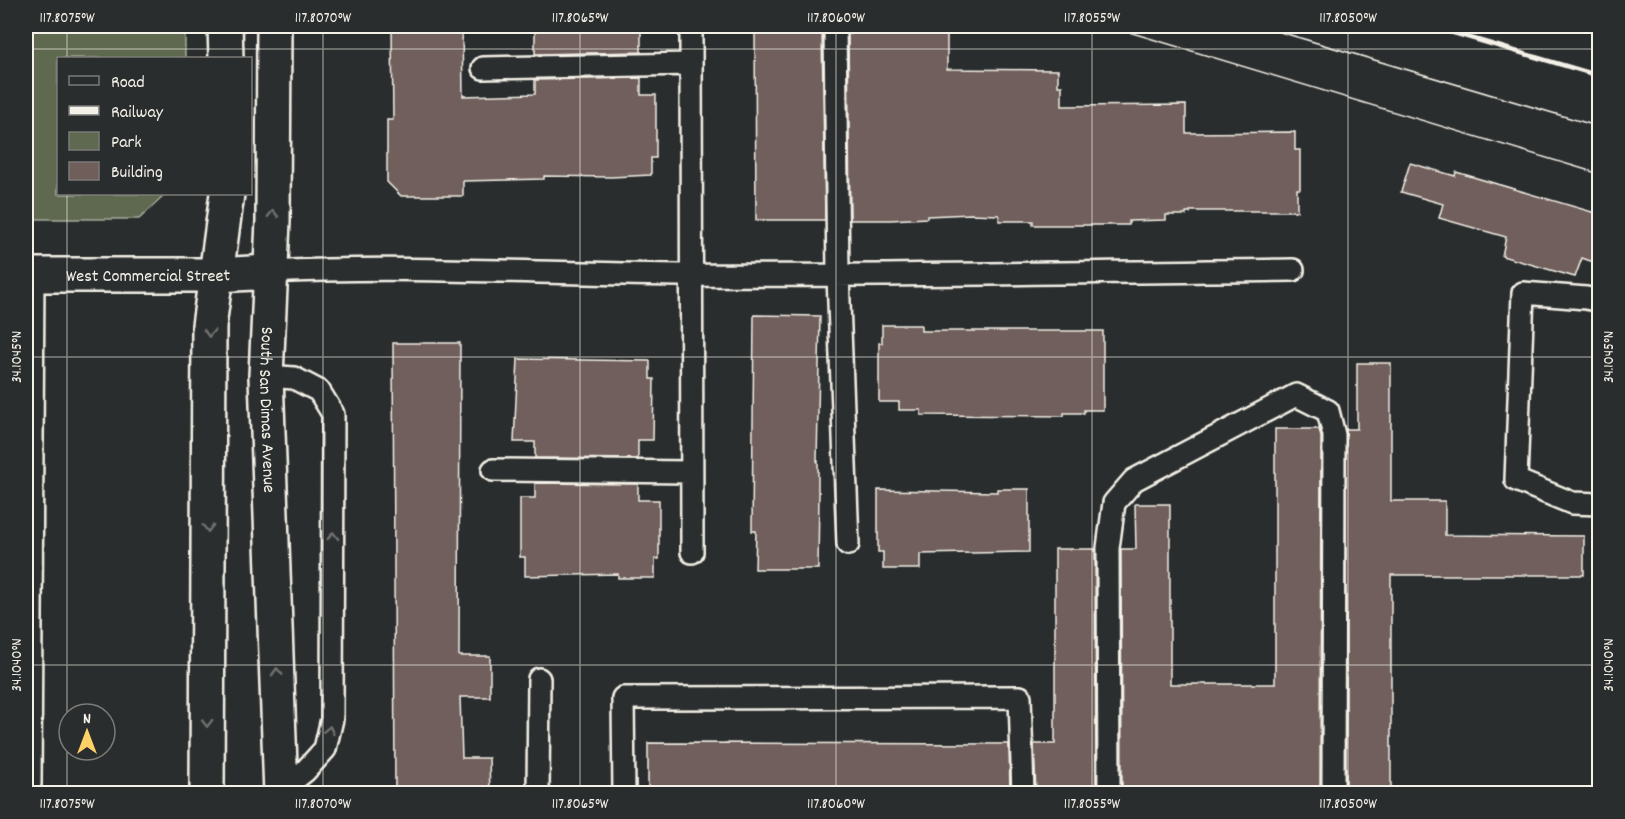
<svg xmlns="http://www.w3.org/2000/svg" width="1625" height="819" font-family="Dekko,sans-serif">
<style>
.green{fill:#5e6950;stroke:#a9ad9c;stroke-width:1.5}
.building{fill:#705e5b;stroke:#f4f1e8;stroke-width:1.5}
.lines{fill:none;stroke-linecap:round;stroke-linejoin:round}
.service-casing{stroke:#f4f1e8;stroke-width:26}
.minor-casing{stroke:#f4f1e8;stroke-width:38}
.tertiary-casing{stroke:#f4f1e8;stroke-width:38}
.service{stroke:#2a2d2e;stroke-width:21}
.minor{stroke:#2a2d2e;stroke-width:33}
.tertiary{stroke:#2a2d2e;stroke-width:33}
.tram{stroke:#f4f1e8;stroke-width:1.5}
.rail{stroke:#f4f1e8;stroke-width:4.5}
.oneway{stroke:#71726f}
.ticks{fill:none;stroke:#f4f1e8;stroke-width:1.5;stroke-opacity:0.45}
.labels{text-anchor:middle;stroke-width:5;stroke-linejoin:round;paint-order:stroke}
.street-label{font-size:18px;fill:#f4f1e8;stroke:#2a2d2e}
.neatline{fill:none;stroke:#f4f1e8;stroke-width:2}
.ticks-label{font-size:15px;text-anchor:middle;fill:#f4f1e8}
</style>
<rect width="100%" height="100%" fill="#2a2d2e"/>
<filter id="ink" filterUnits="userSpaceOnUse"><feTurbulence type="fractalNoise" baseFrequency=".0167" numOctaves="2"/><feDisplacementMap in="SourceGraphic" scale="12" xChannelSelector="R" yChannelSelector="G"/><feConvolveMatrix kernelMatrix="1 2 1 2 8 2 1 2 1" color-interpolation-filters="sRGB"/></filter>
<g filter="url(#ink)">
<path class="green" d="M26,26H185V58H58V194H166L139,219H26Z"/>
<path class="building" d="M392,26H462L463,96L535,94V80L641,78V95H656V158H651V175L611,177L544,176V179L463,181V196H401L387,182V120H393Z
M535,26H641V52L535,54Z
M755,26H819V33H822L825,220H756Z
M947,32V69L1058,70V86H1062V106L1186,105V133L1295,132V150H1300V189H1297V211H1190V213H1186V215H1166V220L1129,221V225H1033V221H999V215L971,214L927,216V218L890,220H850L848,33Z
M1410,163L1455,176L1456,172L1599,214V264L1582,258L1575,277L1502,256L1506,237L1439,218L1443,204L1401,192Z
M754,315L820,316L817,461H818V492H819L818,569H755L756,531H752Z
M882,325H921V331H1103V410H1084V413H1064V416L921,415V410H899V402H879V343H882Z
M393,343H460L459,656H490V697H460L462,758H489L490,794H395Z
M518,359L650,361V379H654L653,440H638V459L535,458V442H514Z
M1357,363H1391V501H1445V535L1584,536V575H1391V794H1346V429H1357Z
M1275,429H1319L1321,437L1320,794H1122L1121,549H1136L1135,504H1170V684H1275Z
M535,483L638,484V500H659V559H655V578H618V574L525,576V557H520V498H535Z
M997,489H1029V552L920,554V569H883V552H878V490L997,492Z
M1055,549H1095L1096,794H1036L1034,744H1055Z
M648,743L1009,744L1010,794H648Z"/>
<g class="lines">
<defs>
<path id="service" d="M691,26L692,552
M835,27L838,275L848,544
M483,68L691,64
M270,272C410,265 551,274 691,275C892,277 1092,272 1293,270
M1600,301L1586,298L1523,293L1516,480L1572,503L1600,504
M266,376L294,378L319,391L333,414L332,719L325,749L305,771L281,790
M493,470L691,472
M30,784L33,275
M538,794L539,679
M624,794L623,698L1020,697L1023,794
M1109,794L1108,548L1114,503L1134,480L1296,395L1328,411L1334,435L1333,794"/>
<g id="minor">
<path id="s1" d="M26,275H217L270,272"/>
</g>
<g id="tertiary">
<path d="M225,26L226,58"/>
<path id="s2" d="M274,26L273,221L266,376L281,794"/>
<path d="M207,794L209,326L227,194"/>
</g>
</defs>
<use href="#service" class="service-casing"/>
<use href="#minor" class="minor-casing"/>
<use href="#tertiary" class="tertiary-casing"/>
<use href="#service" class="service"/>
<use href="#minor" class="minor"/>
<use href="#tertiary" class="tertiary"/>
<path class="tram" d="M1109,26L1600,174
M1260,26L1600,127"/>
<path class="rail" d="M1430,26L1600,76"/>
</g>
<defs><path id="oneway-chevron" d="M-2-3.5L2.5 0L-2 3.5" fill="none" stroke-width="1.6" stroke-linecap="round" stroke-linejoin="round" transform="scale(1.5)"/></defs>
<g class="oneway">
<use href="#oneway-chevron" transform="translate(273 214) rotate(-89)"/>
<use href="#oneway-chevron" transform="translate(209 333) rotate(92)"/>
<use href="#oneway-chevron" transform="translate(208 528) rotate(90)"/>
<use href="#oneway-chevron" transform="translate(333 536) rotate(-90)"/>
<use href="#oneway-chevron" transform="translate(277 672) rotate(-92)"/>
<use href="#oneway-chevron" transform="translate(207 723) rotate(90)"/>
<use href="#oneway-chevron" transform="translate(329 730) rotate(-78)"/>
</g>
</g>
<path class="ticks" d="M67,26V58M323,26V794M580,26V794M836,26V794M1092,26V794M1348,26V794M26,49H1600M67,194V794M26,357H1600M26,665H1600"/>
<g class="labels">
<g class="street-label">
<text dy="6" stroke="none"><textPath href="#s1" startOffset="122">West Commercial Street</textPath></text>
<text dy="6" stroke="none"><textPath href="#s2" startOffset="384">South San Dimas Avenue</textPath></text>
</g>
</g>
<rect width="1625" height="819" fill="none" stroke="#2a2d2e" stroke-width="66"/>
<rect x="57" y="57" width="195" height="138" fill="#2a2d2e" stroke="#7b7b78" stroke-width="1.5"/>
<rect x="69" y="76" width="30" height="9" fill="#2a2d2e" stroke="#7b7b78" stroke-width="1.5"/>
<text x="111" y="87" font-size="18" fill="#f4f1e8">Road</text>
<rect x="69" y="106" width="30" height="9" fill="#f4f1e8" stroke="#7b7b78" stroke-width="1.5"/>
<text x="111" y="117" font-size="18" fill="#f4f1e8">Railway</text>
<rect x="69" y="132" width="30" height="18" fill="#5e6950" stroke="#7b7b78" stroke-width="1.5"/>
<text x="111" y="147" font-size="18" fill="#f4f1e8">Park</text>
<rect x="69" y="162" width="30" height="18" fill="#705e5b" stroke="#7b7b78" stroke-width="1.5"/>
<text x="111" y="177" font-size="18" fill="#f4f1e8">Building</text>
<g transform="translate(87 732)"><circle r="28" fill="#2a2d2e" stroke="#7b7b78" stroke-width="1.5"/>
<path d="M0-4.5L10 22L0 15L-10 22Z" fill="#ffd166"/>
<text y="-9" font-size="16" font-weight="bold" text-anchor="middle" fill="#f4f1e8">N</text>
</g>
<rect x="33" y="33" width="1559" height="753" class="neatline"/>
<g class="ticks-label">
<text x="67" y="22">117.8075°W</text>
<text x="323" y="22">117.8070°W</text>
<text x="580" y="22">117.8065°W</text>
<text x="836" y="22">117.8060°W</text>
<text x="1092" y="22">117.8055°W</text>
<text x="1348" y="22">117.8050°W</text>
<text transform="translate(16 357) rotate(-90)" y="5">34.1045°N</text>
<text transform="translate(1608 357) rotate(-90)" y="5">34.1045°N</text>
<text transform="translate(16 665) rotate(-90)" y="5">34.1040°N</text>
<text transform="translate(1608 665) rotate(-90)" y="5">34.1040°N</text>
<text x="67" y="808">117.8075°W</text>
<text x="323" y="808">117.8070°W</text>
<text x="580" y="808">117.8065°W</text>
<text x="836" y="808">117.8060°W</text>
<text x="1092" y="808">117.8055°W</text>
<text x="1348" y="808">117.8050°W</text>
</g>
</svg>
